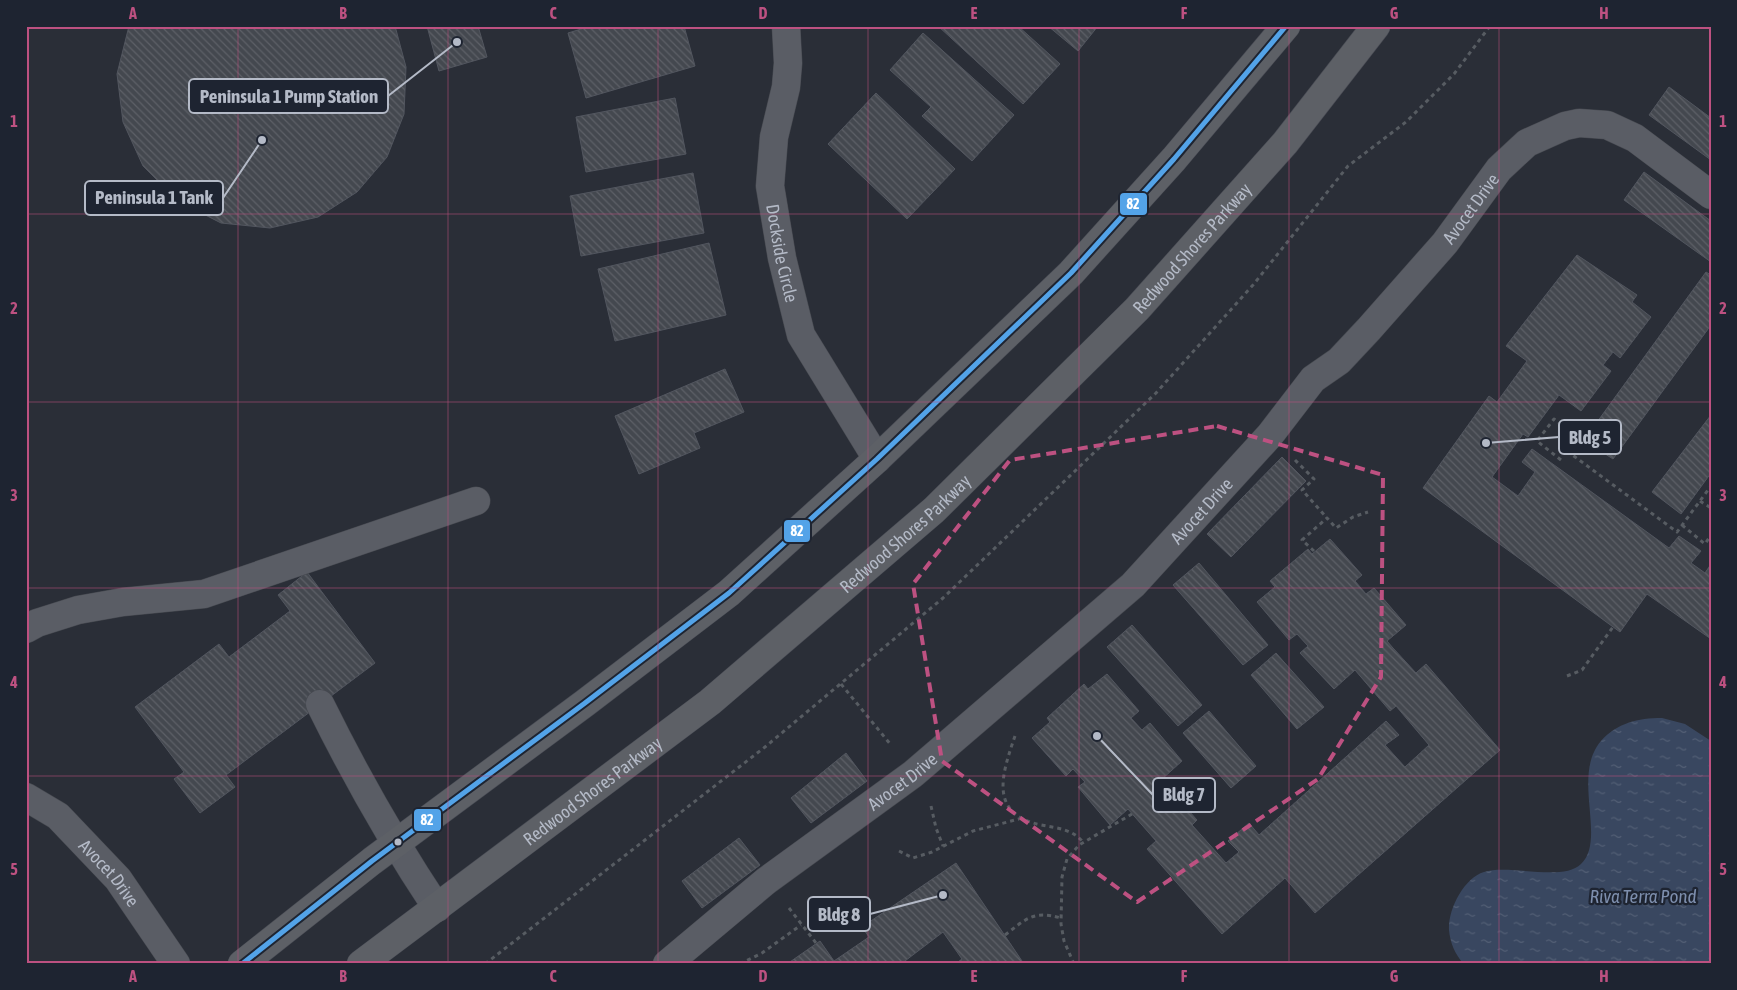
<svg xmlns="http://www.w3.org/2000/svg" width="1737" height="990" viewBox="0 0 1737 990" font-family="'Asap Condensed',sans-serif">
	<defs>
		<pattern id="water-ripples" width="26" height="14" patternUnits="userSpaceOnUse" patternTransform="scale(1.25)"><rect width="26" height="14" fill="#394760"/><path d="M2 4q2-2 4 0t4 0M15 11q2-2 4 0t4 0" fill="none" stroke="#535f75"/></pattern>
		<pattern id="building-back-hatch" width="6" height="6" patternUnits="userSpaceOnUse" patternTransform="scale(1.25)"><rect width="6" height="6" fill="#44484f"/><path d="M-1 5l2 2M0 0l6 6M5-1l2 2" fill="none" stroke="#5d6067"/></pattern>
	</defs>
	<rect width="100%" height="100%" fill="#2a2e37"/>
	<path fill="url(#water-ripples)" d="M1662 718 1685 724 1711 741V964H1464C1455 955 1450 942 1449 930 1448 909 1464 878 1484 872 1510 864 1563 882 1581 864 1607 839 1571 776 1601 741 1617 723 1638 718 1662 718Z"/>
	<path fill="url(#building-back-hatch)" stroke="#52565f" d="M395 26 406 67 404 114 387 157 357 192 318 217 270 228 221 223 178 201 143 166 123 122 117 74 129 26Z
		M427 26H478L487 57 439 71Z
		M591 26H684L695 66 586 98 568 33Z
		M938 26H1018L1060 64 1023 104Z
		M1048 26H1098L1078 51Z
		M923 33 1014 115 972 161 922 116 931 107 890 70Z
		M1669 87 1711 118V160L1649 115Z
		M876 93 955 169 907 219 828 144Z
		M675 98 686 154 586 172 576 117Z
		M1644 172 1711 221V262L1624 200Z
		M693 173 704 233 581 256 570 196Z
		M709 243 726 315 615 341 598 269Z
		M1577 255 1637 295 1632 302 1651 317 1620 358 1613 352 1603 365 1611 371 1581 411 1559 395 1528 437 1523 434 1492 477 1518 496 1535 472 1522 462 1532 449 1669 548 1679 536 1701 551 1691 563 1705 573 1711 564V639L1647 594 1620 632 1423 488 1489 396 1497 402 1527 361 1506 346Z
		M1706 272 1711 275V325L1613 459 1584 440Z
		M725 369 744 412 694 433 700 448 639 474 615 416Z
		M1711 415V473L1681 514 1652 492Z
		M1282 457 1306 481 1231 557 1207 534Z
		M1330 539 1362 575 1355 581 1366 594 1374 588 1406 625 1387 641 1393 648 1416 673 1426 664 1500 750 1315 913 1285 878 1222 934 1147 849 1156 841 1128 809 1110 825 1078 787 1085 782 1073 769 1066 776 1032 738 1050 722 1047 718 1084 684 1088 689 1107 674 1139 711 1131 718 1142 730 1150 723 1182 761 1161 780 1197 820 1192 825 1226 863 1239 852 1228 841 1249 823 1259 835 1386 721 1399 735 1385 745 1405 767 1429 745 1396 706 1390 711 1355 670 1334 689 1300 653 1308 646 1297 634 1289 640 1257 602 1275 587 1270 581 1308 549 1312 554Z
		M1199 563 1268 645 1243 665 1173 585Z
		M307 572 375 663 226 775 235 787 200 813 174 779 184 772 135 707 219 644 229 657 290 611 278 595Z
		M1132 625 1202 705 1178 726 1107 647Z
		M1276 653 1324 707 1297 729 1251 675Z
		M1209 711 1256 766 1231 788 1183 733Z
		M846 753 867 781 811 823 791 798Z
		M739 838 760 865 702 908 682 881Z
		M956 863 1024 964H955L962 959 943 932 901 964H787L820 941 834 961 869 937 862 927Z"/>
	<g fill="none" stroke-linecap="round" stroke-linejoin="round">
		<g stroke="#464950" stroke-width="29">
			<g id="minor">
				<path id="s1" d="M786 26 788 63 786 87 774 137 770 186 782 258 801 335 877 459"/>
				<path d="M26 629 37 623 78 610 123 602 204 594 476 501"/>
				<path d="M320 704C355 775 393 842 437 908"/>
				<path id="s2" d="M26 797 58 816 118 879 176 964"/>
				<path id="s3" d="M667 964 766 881 913 774 1133 585 1270 435 1313 379 1339 361 1369 329 1445 243 1499 169 1527 143 1565 126 1579 123 1607 125 1635 138 1711 195"/>
			</g>
		</g>
		<g stroke="#484b54" stroke-width="29">
			<g id="major">
				<path d="M242 964 372 861 585 703 729 593 877 459 1071 273 1174 159 1286 26"/>
				<path id="s4" d="M361 964 710 702 934 510 1137 309 1285 143 1376 26"/>
			</g>
		</g>
		<path stroke="#575c62" stroke-width="3" stroke-dasharray="4 4" stroke-linecap="butt" d="M1567 451 1677 532 1711 486
			M1295 460 1314 479 1302 490 1327 518
			M1561 460 1537 441 1554 419 1578 437
			M1700 501 1711 508
			M1682 525 1705 544 1711 535
			M1314 551 1302 540 1327 518 1336 528 1353 517 1368 512
			M1567 676 1582 670 1613 627
			M841 684 891 745
			M1015 736C1002 774 988 814 1041 825 1057 828 1072 829 1083 842
			M931 806 936 828 943 846
			M899 851 913 858 932 852 973 831 1019 819
			M789 908 816 943
			M1005 935C1026 919 1033 910 1061 918
			M485 964 765 747 943 598 1156 393 1253 285 1348 166 1406 122 1454 74 1490 26
			M740 964 762 953 801 925
			M1074 964 1064 941 1061 924 1062 877 1067 859 1079 845 1132 814"/>
		<use href="#minor" stroke="#5a5d65" stroke-width="28"/>
		<use href="#major" stroke="#5d6066" stroke-width="28"/>
		<g stroke="#1e2431" stroke-width="9">
			<path id="bus-1" d="M242 964 372 861 585 703 729 593 877 459 1071 273 1174 159 1286 26"/>
		</g>
		<use href="#bus-1" stroke="#53a3e8" stroke-width="5"/>
	</g>
	<path fill="none" stroke="#bd5181" stroke-width="4" stroke-dasharray="10 6" stroke-linejoin="round" d="M1217 426 1383 475 1381 677 1318 779 1137 902 942 761 913 584 1010 460Z"/>
	<path fill="none" stroke="#bd5181" stroke-width="1" stroke-opacity="0.55" d="M238 26V964M448 26V964M658 26V964M868 26V964M1079 26V964M1289 26V964M1499 26V964M26 214H1711M26 402H1711M26 588H1711M26 776H1711"/>
	<circle fill="#b4bac7" stroke="#1e2431" stroke-width="2" cx="398" cy="842" r="4.5"/>
	<g text-anchor="middle" dominant-baseline="central" stroke-width="4.5" stroke-linejoin="round" paint-order="stroke">
		<g font-size="18" fill="#b4bac7" stroke="#1e2431">
			<text stroke="none"><textPath href="#s3" startOffset="1108">Avocet Drive</textPath></text>
			<text stroke="none"><textPath href="#s4" startOffset="1099">Redwood Shores Parkway</textPath></text>
			<text stroke="none"><textPath href="#s1" startOffset="230">Dockside Circle</textPath></text>
			<text stroke="none"><textPath href="#s3" startOffset="702">Avocet Drive</textPath></text>
			<text stroke="none"><textPath href="#s4" startOffset="694">Redwood Shores Parkway</textPath></text>
			<text stroke="none"><textPath href="#s3" startOffset="298">Avocet Drive</textPath></text>
			<text stroke="none"><textPath href="#s4" startOffset="289">Redwood Shores Parkway</textPath></text>
			<text stroke="none"><textPath href="#s2" startOffset="114">Avocet Drive</textPath></text>
		</g>
		<g font-size="19" font-style="italic" fill="#7d8ead" stroke="#1e2431">
			<text x="1643" y="896">Riva Terra Pond</text>
		</g>
	</g>
	<path fill="none" stroke="#b4bac7" stroke-width="2" d="M457 42L388 96M262 140L223 198M1486 443L1559 437M1097 736L1153 795M943 895L870 914"/>
	<g fill="#b4bac7" stroke="#1e2431" stroke-width="2">
		<circle cx="457" cy="42" r="5"/>
		<circle cx="262" cy="140" r="5"/>
		<circle cx="1486" cy="443" r="5"/>
		<circle cx="1097" cy="736" r="5"/>
		<circle cx="943" cy="895" r="5"/>
	</g>
	<g fill="#1e2431" stroke="#b4bac7" stroke-width="2">
		<rect x="189" y="79" width="199" height="34" rx="5"/>
		<rect x="85" y="181" width="138" height="34" rx="5"/>
		<rect x="1559" y="420" width="62" height="34" rx="5"/>
		<rect x="1153" y="778" width="62" height="34" rx="5"/>
		<rect x="808" y="897" width="62" height="34" rx="5"/>
	</g>
	<g font-size="19" text-anchor="middle" font-weight="bold" fill="#b4bac7">
		<text x="289" y="103">Peninsula 1 Pump Station</text>
		<text x="154" y="204">Peninsula 1 Tank</text>
		<text x="1590" y="444">Bldg 5</text>
		<text x="1184" y="801">Bldg 7</text>
		<text x="839" y="921">Bldg 8</text>
	</g>
	<g stroke="#1e2431" stroke-width="2">
		<rect x="1119" y="192" width="29" height="24" rx="5" fill="#53a3e8"/>
		<rect x="783" y="519" width="28" height="24" rx="5" fill="#53a3e8"/>
		<rect x="413" y="808" width="29" height="24" rx="5" fill="#53a3e8"/>
	</g>
	<g font-size="14" text-anchor="middle" font-weight="bold" fill="#fff">
		<text x="1133" y="209">82</text>
		<text x="797" y="536">82</text>
		<text x="427" y="825">82</text>
	</g>
	<rect width="1737" height="990" fill="none" stroke="#1e2431" stroke-width="55"/>
	<rect x="28" y="28" width="1682" height="934" fill="none" stroke="#bd5181" stroke-width="2"/>
	<g font-size="16" text-anchor="middle" font-weight="bold" fill="#bd5181">
		<text x="133" y="19">A</text>
		<text x="343" y="19">B</text>
		<text x="553" y="19">C</text>
		<text x="763" y="19">D</text>
		<text x="974" y="19">E</text>
		<text x="1184" y="19">F</text>
		<text x="1394" y="19">G</text>
		<text x="1604" y="19">H</text>
		<text x="14" y="127">1</text>
		<text x="1723" y="127">1</text>
		<text x="14" y="314">2</text>
		<text x="1723" y="314">2</text>
		<text x="14" y="501">3</text>
		<text x="1723" y="501">3</text>
		<text x="14" y="688">4</text>
		<text x="1723" y="688">4</text>
		<text x="14" y="875">5</text>
		<text x="1723" y="875">5</text>
		<text x="133" y="982">A</text>
		<text x="343" y="982">B</text>
		<text x="553" y="982">C</text>
		<text x="763" y="982">D</text>
		<text x="974" y="982">E</text>
		<text x="1184" y="982">F</text>
		<text x="1394" y="982">G</text>
		<text x="1604" y="982">H</text>
	</g>
</svg>
